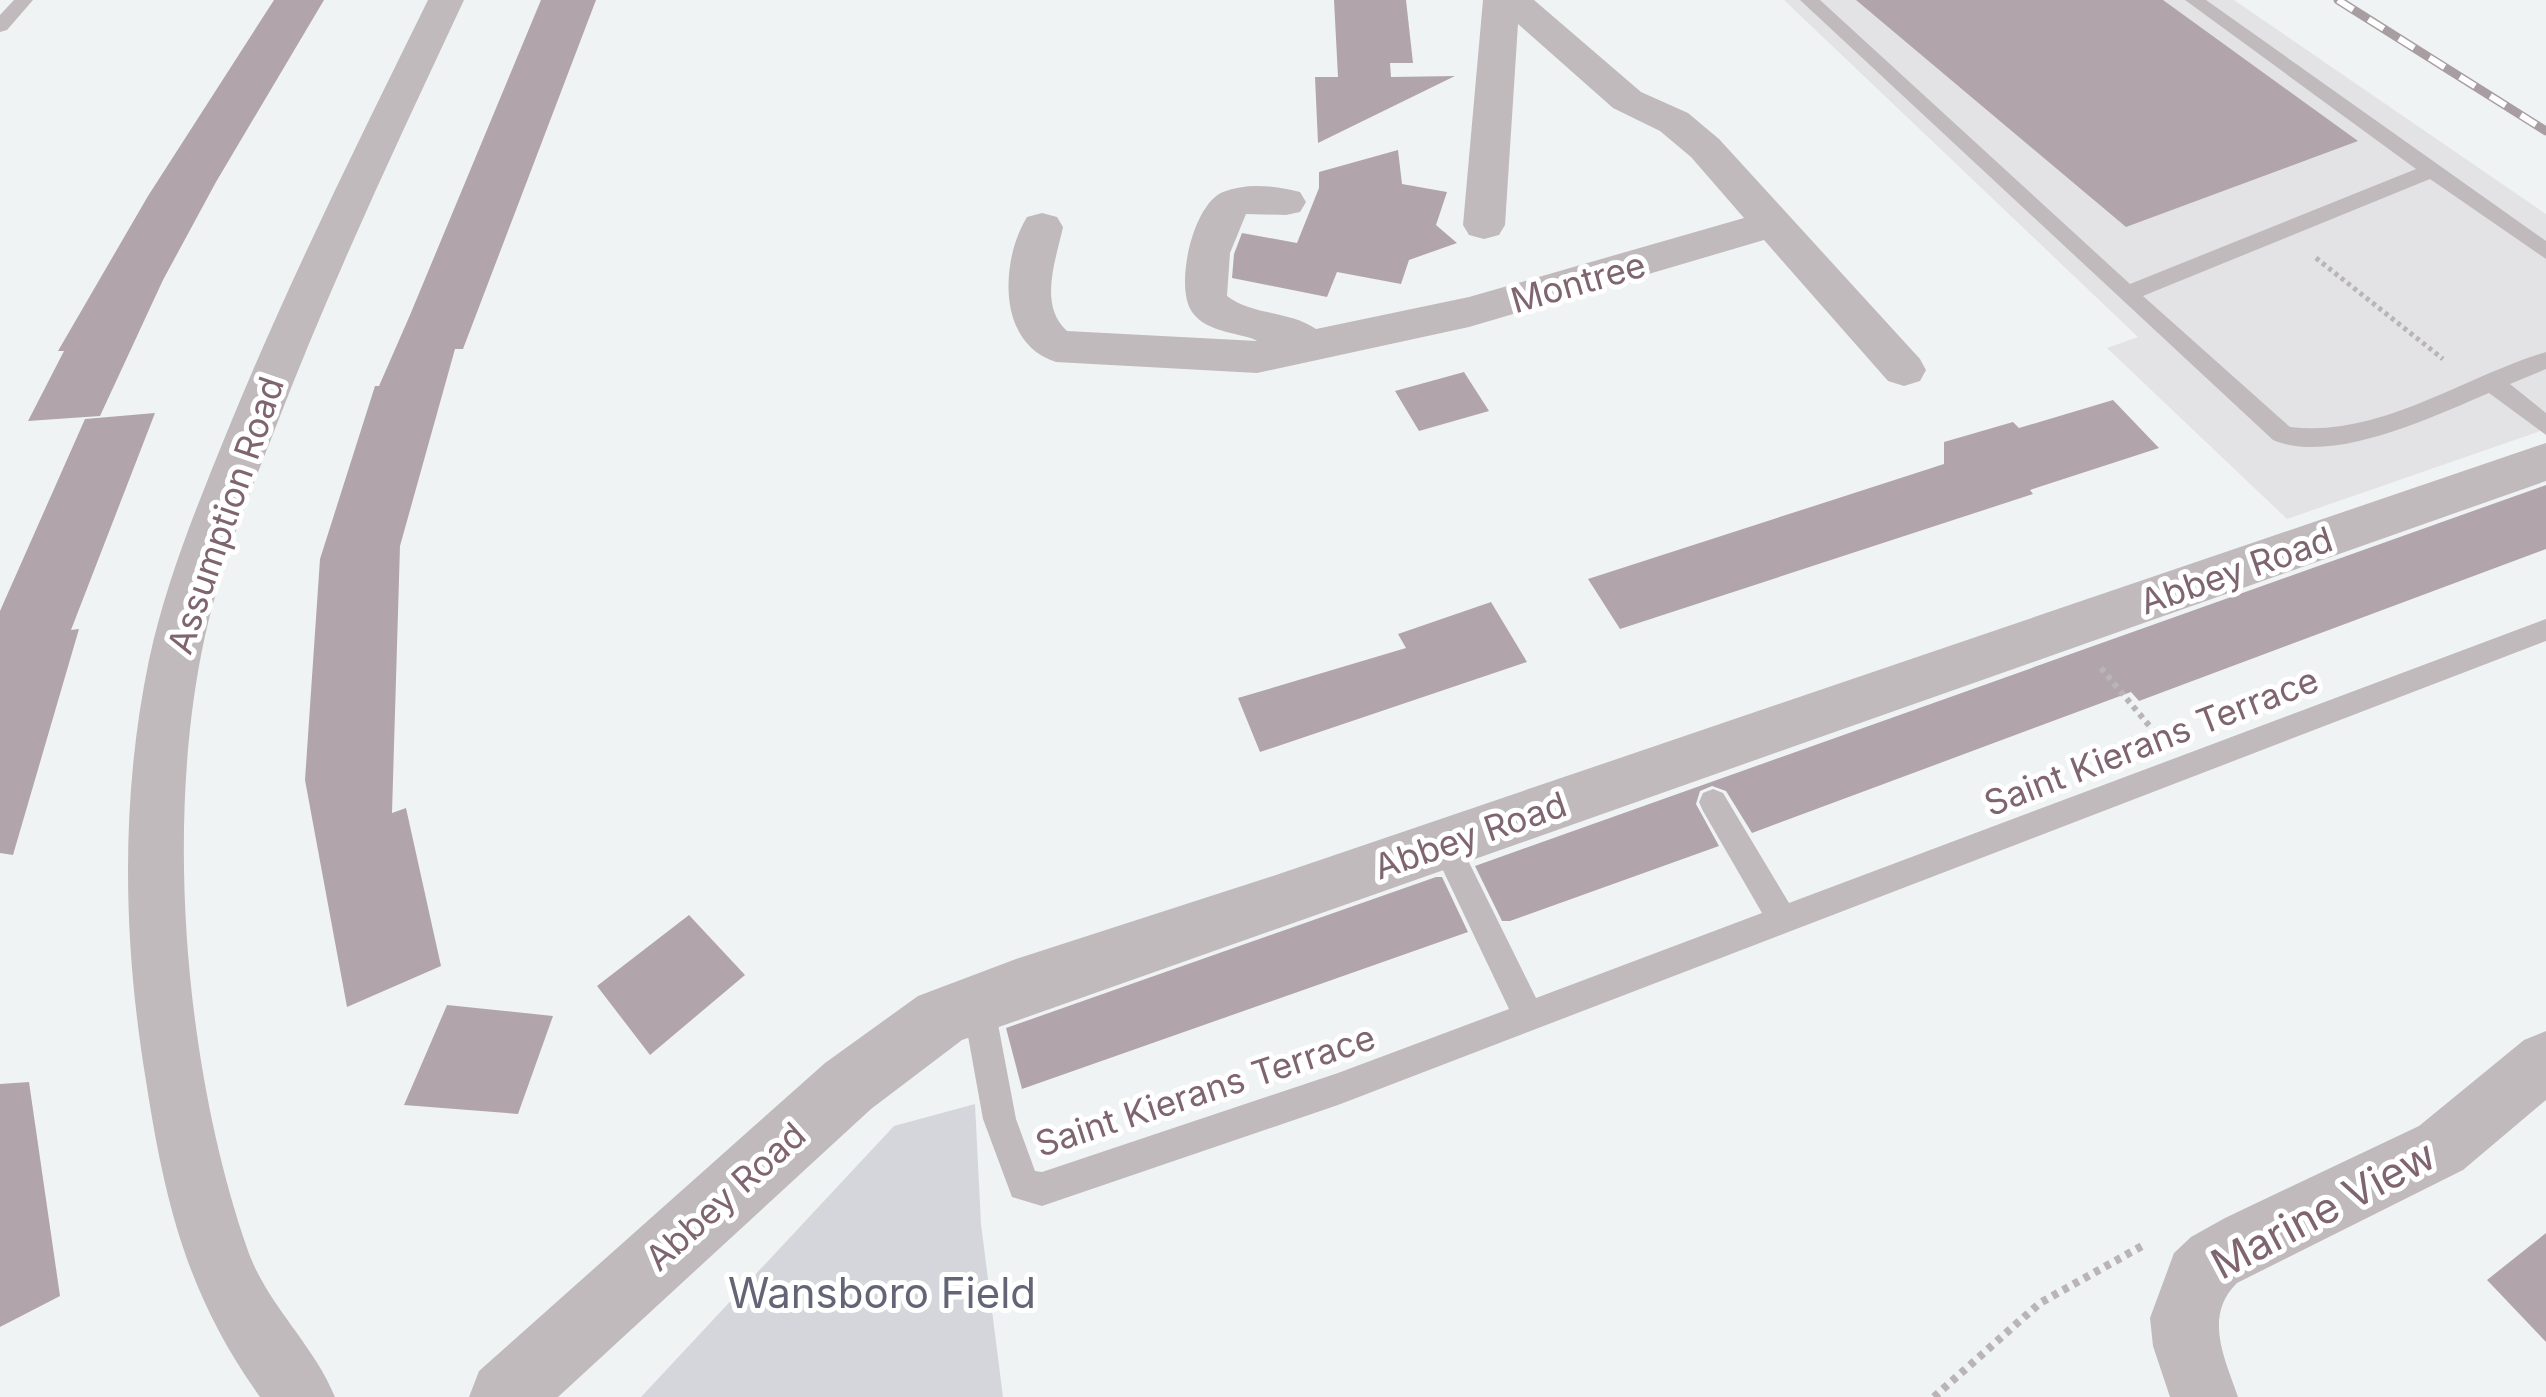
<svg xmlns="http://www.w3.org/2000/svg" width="2546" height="1397" viewBox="0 0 2546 1397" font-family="Inter,sans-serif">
	<rect width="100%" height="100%" fill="#f0f3f3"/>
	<path fill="#e3e3e5" d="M1784 0H2234L2546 214V429L2287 519 2107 348 2138 337Z"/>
	<path fill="#d4d6dc" d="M975 1104 981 1224 1003 1397H641L894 1126Z"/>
	<path fill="#b1a5ab" d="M274 0H324L216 182 163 280 100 416 28 421 64 351H58L148 196Z
		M541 0H596L463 349H455L400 546 392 813 406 808 441 966 347 1007 305 780 320 559 375 386H379L410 315Z
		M1334 0H1406L1413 63H1390L1391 77 1455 76 1318 143 1315 77H1338Z
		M1856 0H2163L2358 141 2126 227Z
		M1398 150 1402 184 1447 192 1436 225 1457 243 1409 260 1401 284 1337 272 1327 297 1232 278 1234 254 1242 233 1297 243 1319 188V172Z
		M1464 372 1489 411 1419 431 1395 391Z
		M2113 400 2159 448 2030 490 2033 494 1620 629 1588 579 1944 464V442L2013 422 2019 428Z
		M155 413 71 630 79 629 13 855 0 853V611L85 419Z
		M2546 485V549L2139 701 2131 692 1752 833 1726 791 1712 786 1700 791 1696 804 1719 846 1510 921H1502L1475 866Z
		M1491 602 1527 662 1260 752 1238 698 1406 648 1398 634Z
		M1436 877H1442L1468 932 1022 1089 1006 1028Z
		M689 915 745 975 650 1055 597 986Z
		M447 1005 553 1016 518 1114 404 1105Z
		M29 1082 60 1296 0 1327V1084Z
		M2546 1233V1342L2487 1280Z"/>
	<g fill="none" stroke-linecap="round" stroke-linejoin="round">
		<path stroke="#b9b4b6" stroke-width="5" stroke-dasharray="4 4" stroke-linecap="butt" d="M2316 258 2443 359"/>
		<path stroke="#b9b4b6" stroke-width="6" stroke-dasharray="5 5" stroke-linecap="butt" d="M2101 668 2157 735"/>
		<path stroke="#b9b4b6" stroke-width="8" stroke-dasharray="6 6" stroke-linecap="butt" d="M1934 1397 2040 1303 2142 1246"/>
		<path fill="#c1babd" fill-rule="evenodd" d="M14 0H33L7 30 0 32V15Z
			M1800 0H1820L2130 284 2416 169 2185 0H2206L2546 241V259L2430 179 2143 296 2290 427C2380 438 2464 376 2546 352V369L2510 384 2546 413V435L2489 393C2432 417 2333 465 2273 440Z
			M2546 619V641L1338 1105 1042 1206 1012 1197 983 1119 962 1003 967 992 978 988 989 992 994 1003 1016 1119 1035 1171 1042 1172 1338 1073 1509 1009 1430 843 1435 834 1445 830 1455 834 1536 998 1762 913 1703 811 1699 802 1703 793 1713 789 1723 793 1789 903Z"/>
		<path fill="#c1babd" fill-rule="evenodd" d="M428 0H464C398 141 331 283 275 429 248 497 221 565 205 636 164 822 185 1069 247 1248 266 1304 313 1343 335 1397H260C187 1295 165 1203 146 1081 123 942 120 799 149 660 166 581 197 506 227 432 287 285 358 142 428 0Z
			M1483 0H1534L1641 92 1688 113 1719 139 1920 359 1926 370 1920 381 1904 386 1888 381 1764 240 1469 327 1257 373 1056 362C997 344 1000 261 1027 217L1042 213 1057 217 1063 227C1056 260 1038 305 1067 331L1257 341C1245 333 1207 334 1192 312 1174 286 1193 204 1223 192 1248 182 1275 186 1300 192L1306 202 1300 212 1286 215 1246 214 1230 253 1227 296C1253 316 1289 310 1316 329L1469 297 1744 218 1691 157 1660 131 1613 108 1518 24 1505 225 1499 235 1484 239 1469 235 1463 225Z
			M2546 1031V1100L2463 1170 2237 1283C2203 1316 2225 1359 2238 1397H2170L2153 1346 2150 1318 2174 1253 2191 1237 2225 1218 2419 1126 2524 1040Z"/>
		<path fill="#c1babd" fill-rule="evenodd" d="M2546 443V481L962 1040 871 1109 558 1397H469L479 1371 825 1063 918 996 1016 959 1273 876Z"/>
		<g stroke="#a89ea2" stroke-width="9">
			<path id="rail" d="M2338 0 2546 131"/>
		</g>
		<use href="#rail" stroke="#fff" stroke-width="6" stroke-dasharray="18" stroke-linecap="butt"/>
	</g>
	<g text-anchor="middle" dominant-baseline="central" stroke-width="10" stroke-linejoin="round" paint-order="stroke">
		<g font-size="35" fill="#7e6570" stroke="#fff">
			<text transform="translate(1578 282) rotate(-16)">Montree</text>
			<text transform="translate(225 515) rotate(-71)">Assumption Road</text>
			<text transform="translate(2236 570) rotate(-19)">Abbey Road</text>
			<text transform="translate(2151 741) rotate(-21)">Saint Kierans Terrace</text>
			<text transform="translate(1470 835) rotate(-19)">Abbey Road</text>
			<text transform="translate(1205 1090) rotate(-18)">Saint Kierans Terrace</text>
			<text transform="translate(725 1196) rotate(-42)">Abbey Road</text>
		</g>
		<g font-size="42" fill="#7e6570" stroke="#fff">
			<text transform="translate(2323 1209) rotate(-28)">Marine View</text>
		</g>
		<g font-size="42" fill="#636576" stroke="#fff">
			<text x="882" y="1292">Wansboro Field</text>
		</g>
	</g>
</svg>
